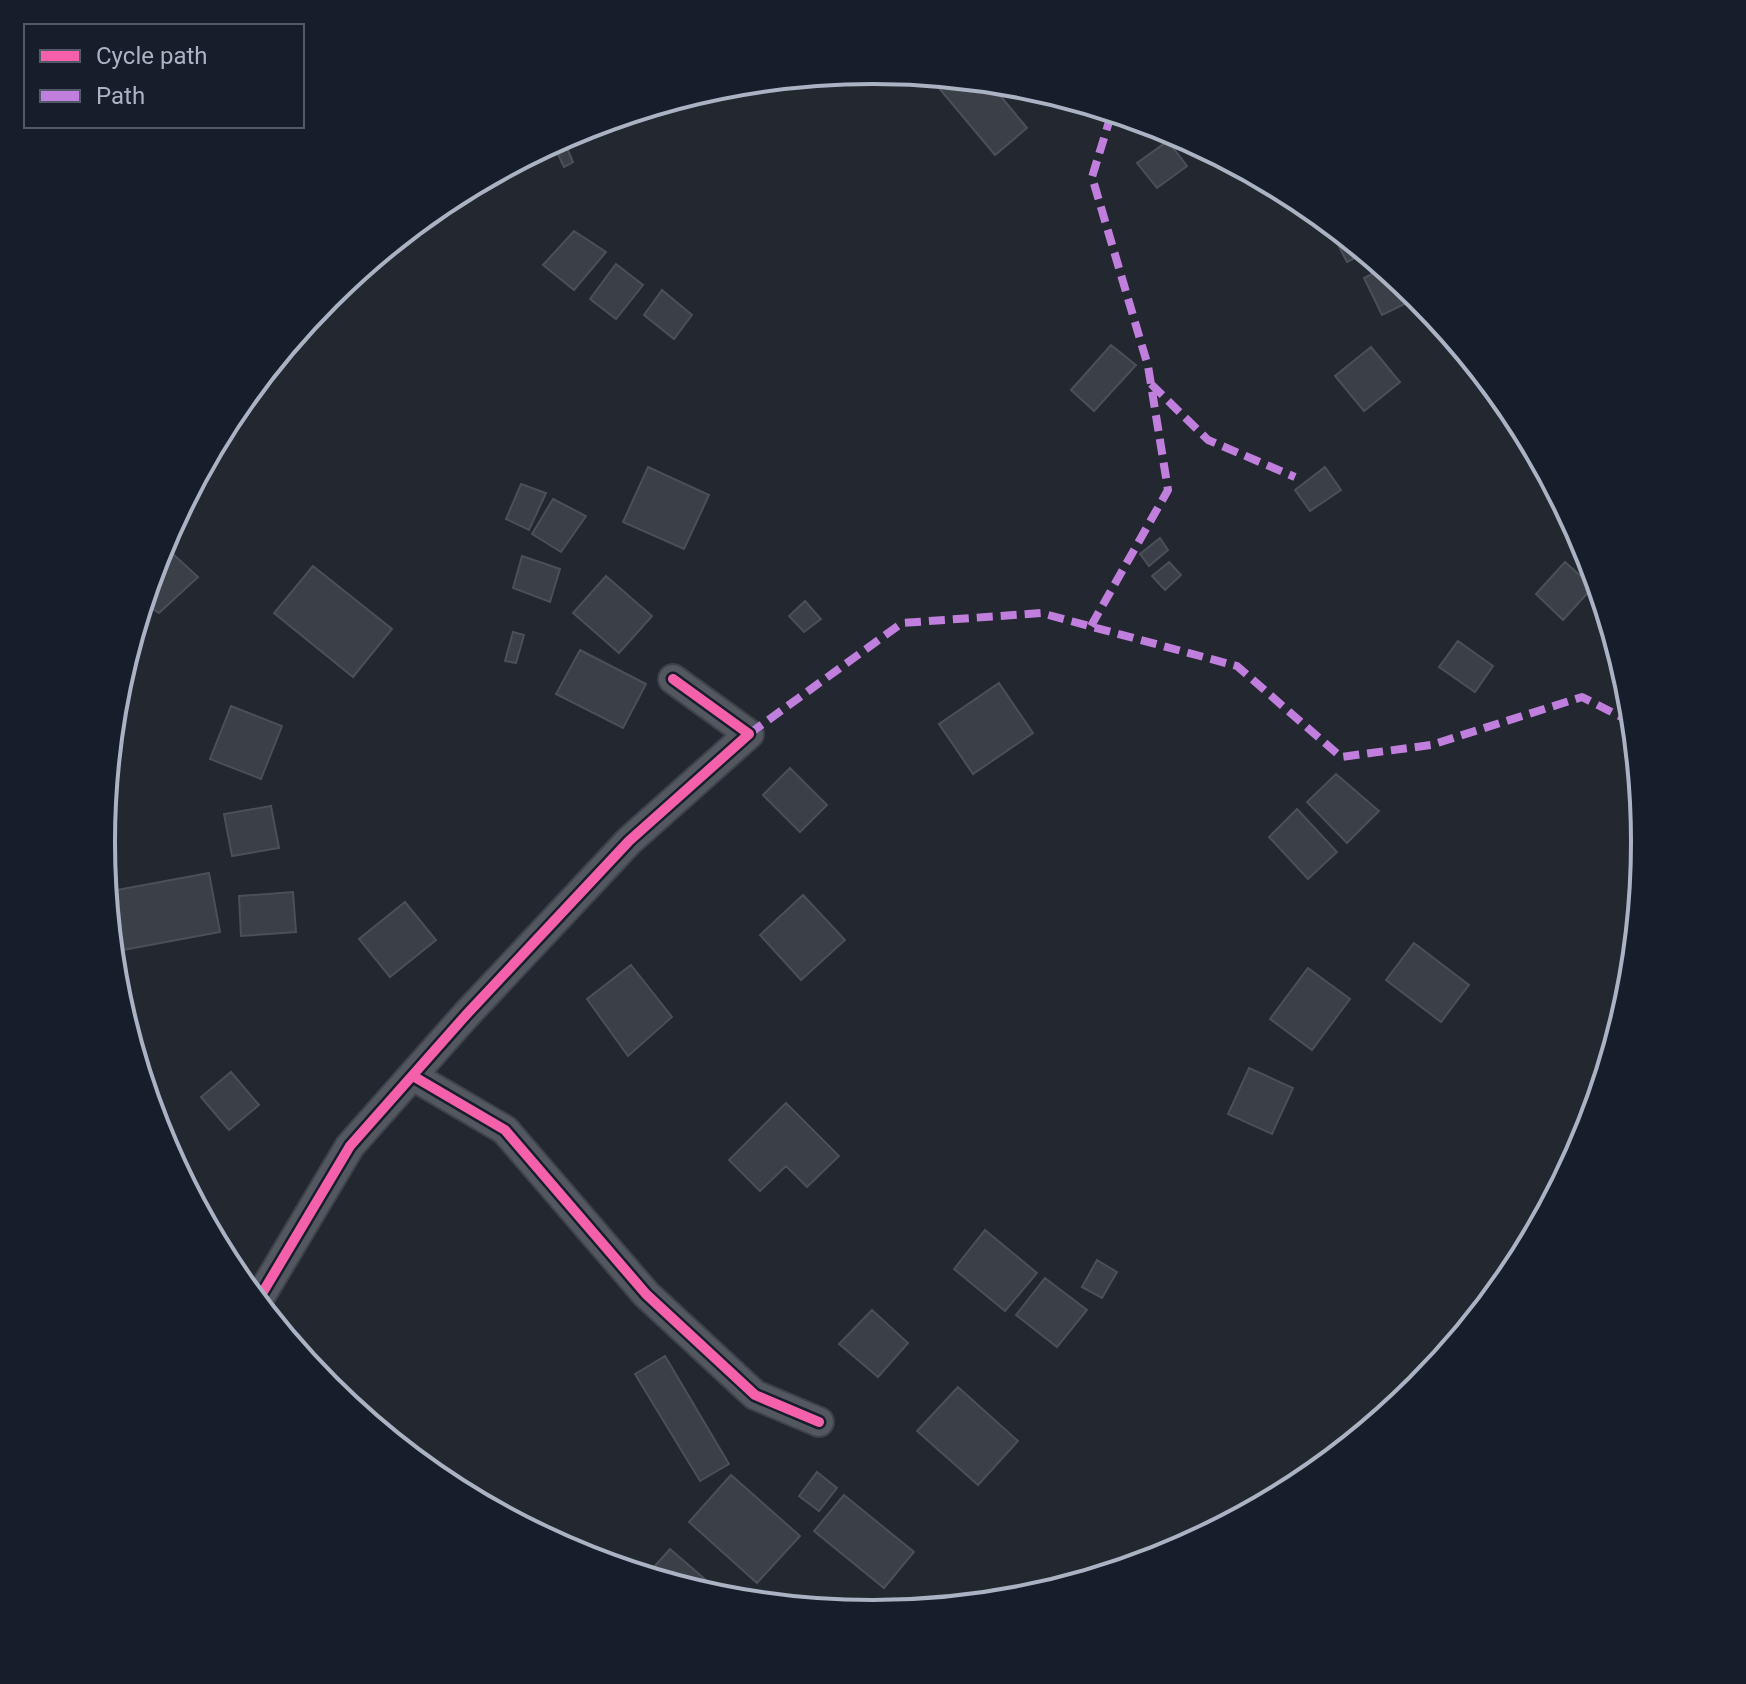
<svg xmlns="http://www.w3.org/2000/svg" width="1746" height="1684" viewBox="0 0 1746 1684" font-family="Roboto,sans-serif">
	<rect width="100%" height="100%" fill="#232730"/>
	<path fill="#3b3f47" stroke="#4a4f59" stroke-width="2" d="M928 75 988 81 1027 128 995 155Z
		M1168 141 1187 166 1157 188 1137 163Z
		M565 143 573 162 564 167 555 148Z
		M1331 224 1366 253 1347 262 1328 225Z
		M574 231 606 252 574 290 543 265Z
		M616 264 643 285 616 319 590 299Z
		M1384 268 1419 297 1382 315 1364 278Z
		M662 290 692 315 674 339 644 315Z
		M1111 345 1136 365 1094 411 1071 390Z
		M1371 347 1400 382 1364 411 1335 376Z
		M648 467 709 495 684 549 623 522Z
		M1325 467 1341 490 1310 511 1295 490Z
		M521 484 546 493 529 530 506 519Z
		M553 499 586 516 561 552 532 534Z
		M1160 538 1168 550 1149 566 1140 554Z
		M161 543 198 577 159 613 143 602Z
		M522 556 560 569 550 602 513 588Z
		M1169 562 1181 575 1165 590 1152 576Z
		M1565 562 1593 587 1563 620 1536 594Z
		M313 566 392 629 353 677 274 613Z
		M606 576 652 616 619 653 573 613Z
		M805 601 821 619 804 632 789 616Z
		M513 632 524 635 516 663 505 661Z
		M1458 641 1493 666 1475 692 1439 667Z
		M580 650 646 684 623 728 556 694Z
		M999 683 1033 733 973 774 939 724Z
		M231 706 282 726 261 779 210 759Z
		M790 768 827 805 800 832 763 795Z
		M1336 774 1379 811 1347 843 1307 802Z
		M271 806 279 848 232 856 224 814Z
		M1297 809 1337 852 1308 879 1269 837Z
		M209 873 220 932 112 952 106 892Z
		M293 892 296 932 241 936 239 896Z
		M803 895 845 940 801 980 760 935Z
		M405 902 436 940 390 977 359 939Z
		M1414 943 1469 985 1441 1022 1386 980Z
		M631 965 672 1017 628 1056 587 999Z
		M1308 968 1350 999 1312 1050 1270 1019Z
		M1249 1068 1293 1088 1272 1134 1228 1114Z
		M231 1072 259 1105 229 1130 201 1097Z
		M786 1103 839 1156 807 1187 786 1166 760 1191 729 1160Z
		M985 1230 1037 1273 1005 1311 954 1269Z
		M1097 1260 1117 1272 1102 1298 1082 1287Z
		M1045 1278 1087 1310 1057 1347 1016 1315Z
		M872 1310 908 1343 878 1377 839 1344Z
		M665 1356 729 1464 700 1481 635 1374Z
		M958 1387 1018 1441 978 1485 917 1431Z
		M817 1472 837 1488 819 1511 799 1496Z
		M731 1475 800 1536 757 1583 689 1522Z
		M844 1495 914 1552 884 1588 814 1531Z
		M670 1549 729 1600 646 1576Z"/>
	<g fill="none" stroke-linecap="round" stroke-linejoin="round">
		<g stroke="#3f424a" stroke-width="32">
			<path id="street" d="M413 1076 505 1130 646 1294 755 1395 819 1422
				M257 1302 350 1146 466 1015 629 841 749 734 673 679"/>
		</g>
		<use href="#street" stroke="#525760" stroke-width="28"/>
		<path stroke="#c07fdc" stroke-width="8" stroke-dasharray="16 8" stroke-linecap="butt" d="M1151 384 1208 440 1295 477
			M1091 626 1168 490 1148 366 1092 177 1112 112
			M749 734 902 623 1041 613 1237 666 1341 757 1431 745 1582 697 1633 723"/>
		<g stroke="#171e2b" stroke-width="15">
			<path id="cycleway" d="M413 1076 505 1130 646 1294 755 1395 819 1422
				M257 1302 350 1146 466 1015 629 841 749 734 673 679"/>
		</g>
		<use href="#cycleway" stroke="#f560ab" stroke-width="10"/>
	</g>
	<path d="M0 0H1746V1684H0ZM115 842a758 758 0 1 1 1516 0a758 758 0 1 1-1516 0Z" fill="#171e2b" fill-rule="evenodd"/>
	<path fill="none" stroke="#aab3c4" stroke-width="4" d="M115 842a758 758 0 1 1 1516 0a758 758 0 1 1-1516 0Z"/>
	<rect x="24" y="24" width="280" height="104" fill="#171e2b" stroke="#525a68" stroke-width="2"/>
	<rect x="40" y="50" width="40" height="12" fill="#f560ab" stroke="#525a68" stroke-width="2"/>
	<text x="96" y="64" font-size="24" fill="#aab3c4">Cycle path</text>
	<rect x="40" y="90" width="40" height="12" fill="#c07fdc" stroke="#525a68" stroke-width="2"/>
	<text x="96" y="104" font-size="24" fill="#aab3c4">Path</text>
</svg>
